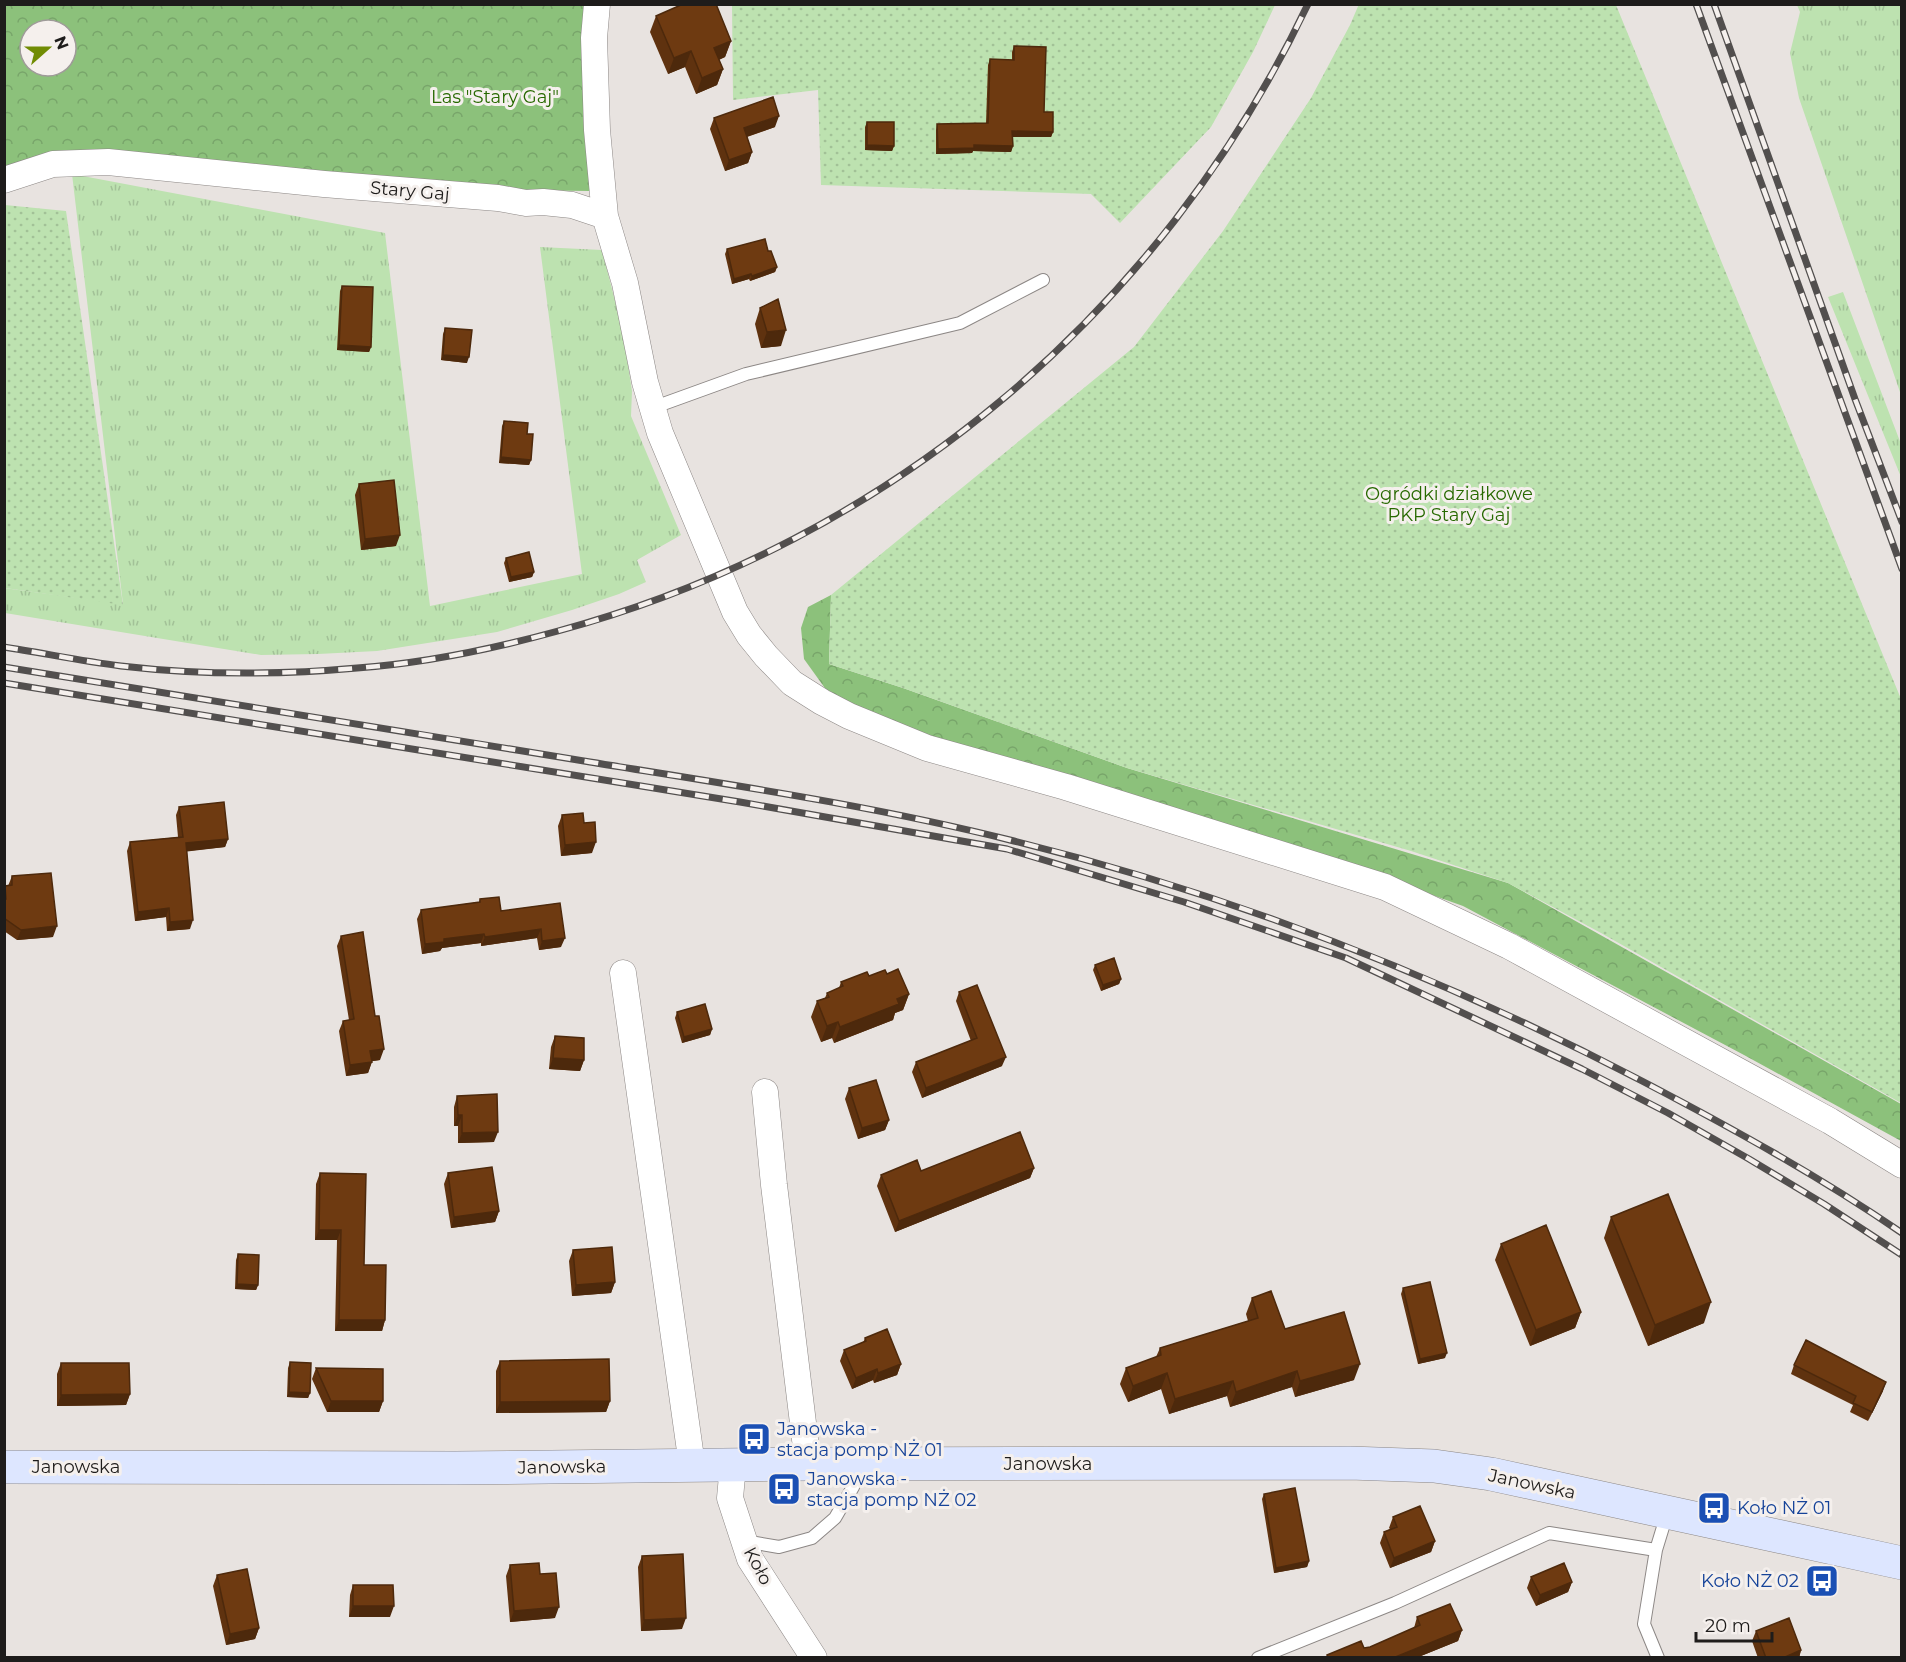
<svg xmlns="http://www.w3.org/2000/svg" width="1906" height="1662" viewBox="0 0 1906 1662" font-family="Montserrat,sans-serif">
	<defs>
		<pattern id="grass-tufts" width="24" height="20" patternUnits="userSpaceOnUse" patternTransform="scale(1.5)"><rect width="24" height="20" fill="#bde2b0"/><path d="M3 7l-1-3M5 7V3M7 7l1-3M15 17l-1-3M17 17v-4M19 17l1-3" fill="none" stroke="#a2c197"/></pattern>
		<pattern id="forest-crowns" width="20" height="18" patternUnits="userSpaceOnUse" patternTransform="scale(1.5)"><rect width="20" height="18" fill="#8cc17b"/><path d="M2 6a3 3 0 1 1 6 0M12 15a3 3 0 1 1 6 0" fill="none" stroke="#78a56a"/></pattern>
		<pattern id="garden-dots" width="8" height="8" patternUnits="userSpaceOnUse" patternTransform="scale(1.5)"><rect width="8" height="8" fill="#bde2b0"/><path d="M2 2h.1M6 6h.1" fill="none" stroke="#a2c197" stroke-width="1.8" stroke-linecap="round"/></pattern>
	</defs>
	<rect width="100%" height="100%" fill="#e8e3e0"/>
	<path fill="url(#grass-tufts)" d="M1797 5H1901V395L1799 98 1790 53 1800 12Z
		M72 174 385 233 430 606 582 574 540 247 602 250 623 332 632 391 631 416 681 535 637 560 646 582 619 594 572 610 497 632 377 651 318 654 261 655 5 613 4 588 123 604Z
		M1843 292 1901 444V477L1828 297Z"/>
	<path fill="url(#forest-crowns)" fill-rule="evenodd" d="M4 5H587L590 191 503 190 5 167ZM30 30H66V66H30Z
		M831 595 829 664 903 688 1127 768 1508 883 1901 1104V1141L1744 1055 1463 906 1393 881 924 736 851 706 827 691 804 659 801 628 808 607Z"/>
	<path fill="url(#garden-dots)" d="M1359 4 1616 5 1901 699V1103L1601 933 1508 883 1411 851 1127 768 903 688 829 664 831 595 1134 347 1223 231 1311 98 1350 25Z
		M732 5H1275L1253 52 1211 127 1120 223 1091 194 821 185 818 90 733 100Z
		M5 205 66 211 123 605 5 588Z"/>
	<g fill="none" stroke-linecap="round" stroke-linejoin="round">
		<g stroke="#8c8785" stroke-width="14">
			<path id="lane" d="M652 408 746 374 960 323 1043 280
				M744 1541 779 1547 812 1538 835 1518 853 1487 861 1467
				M1656 1550 1644 1624 1658 1658
				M1258 1658 1395 1603 1549 1533 1656 1550 1667 1514"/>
		</g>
		<g stroke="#8c8785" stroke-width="27">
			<path id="street" d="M597 4 594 38 597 130 605 216 625 283 645 382 660 433 735 612 749 635 766 656 792 683 822 702 849 716 927 748 1066 787 1385 887 1509 946 1830 1121 1902 1165
				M4 180 53 164 108 162 324 184 498 198 526 203 543 202 572 205 605 216
				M623 973 692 1465
				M765 1092 774 1185 808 1464
				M733 1465 730 1498 750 1559 814 1658"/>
		</g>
		<g stroke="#8c8785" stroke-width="34">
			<path id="secondary" d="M4 1467 455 1468 808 1464 1350 1463 1434 1466 1491 1474 1902 1563"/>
		</g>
		<use href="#lane" stroke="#fff" stroke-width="12"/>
		<use href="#street" stroke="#fff" stroke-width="26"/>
		<use href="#secondary" stroke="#dde6ff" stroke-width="33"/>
		<g stroke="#524f4e" stroke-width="7">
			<path id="rail" d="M1696 4 1902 569
				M1714 4 1855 399 1902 522
				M4 647C43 653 82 661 121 666 199 675 280 675 357 668 425 663 493 649 558 631 888 542 1161 313 1308 4
				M4 667C200 699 395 730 590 762 732 785 875 806 1014 841 1233 895 1442 977 1642 1081 1730 1127 1819 1176 1902 1233
				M4 683 740 802 1007 849 1184 902 1346 958 1582 1069 1668 1113 1749 1159 1824 1204 1902 1255"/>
		</g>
		<use href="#rail" stroke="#f5f0ed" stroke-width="4.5" stroke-dasharray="14" stroke-linecap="butt"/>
	</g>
	<path fill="#5f320f" d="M656 16 731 41 725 57 719 60 723 69 717 85 696 94 685 67 668 74 650 32Z
		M1014 46 1053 132 1051 137H1012L1013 146 1011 152 973 151 972 153 936 154V130L937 124 986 123 988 65 990 59 1012 60V52Z
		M714 118 775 127 747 137 752 152 748 163 725 171 710 129Z
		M867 122 894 146 892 151 865 150V127Z
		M727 249 768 251 777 267 775 272 750 281 749 279 732 284 725 254Z
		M342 286 371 347 369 352 337 350 340 291Z
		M760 308 781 346 761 348 755 324Z
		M445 328 467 363 441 360 443 334Z
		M504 421 527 434 531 460 529 465 499 463 502 426Z
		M359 484 396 546 361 550 355 495Z
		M506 558 534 572 532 577 509 582 504 563Z
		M179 807 228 839 225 847 187 851 190 929 167 931 166 917 135 921 127 851 130 842 178 837 176 815Z
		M562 815 584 823 592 853 561 856 558 826Z
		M12 876 53 937 17 940 4 931V887L8 886Z
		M480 899 501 911 560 903 561 947 539 950 537 938 481 946V943L442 948 440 951 422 954 417 919 421 910 479 902Z
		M341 936 380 1060 372 1061 368 1073 346 1076 339 1031 343 1021 349 1020 337 946Z
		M1095 965 1121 979 1119 984 1101 991 1093 970Z
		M887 974 909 994 903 1010 895 1013 893 1020 834 1043 832 1038 821 1042 811 1017 817 1001 825 998 827 993 839 988 841 982 869 976Z
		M959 992 1002 1066 922 1098 912 1072 916 1062 971 1041 956 1001Z
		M677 1012 712 1029 710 1035 682 1043 675 1018Z
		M555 1036 584 1060 580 1071 549 1069 551 1047Z
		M849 1088 889 1120 885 1130 858 1139 845 1099Z
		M457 1096 494 1142 458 1143V1126H454V1107Z
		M1034 1168 1030 1178 895 1232 877 1186 881 1175 921 1171Z
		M320 1173 364 1265 385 1320 382 1331H335L337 1240H315L316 1184Z
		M448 1173 499 1211 495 1222 451 1228 444 1184Z
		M1611 1217 1704 1323 1648 1346 1604 1238Z
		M1501 1244 1581 1312 1575 1328 1530 1346 1495 1260Z
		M573 1250 615 1282 611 1293 572 1296 569 1261Z
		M238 1254 258 1285 256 1290 235 1289 236 1260Z
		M1403 1288 1445 1358 1418 1364 1401 1294Z
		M1252 1298 1285 1329 1354 1380 1295 1397 1292 1387 1230 1407 1227 1396 1169 1414 1161 1389 1128 1402 1120 1384 1126 1368 1156 1357 1160 1348 1248 1321 1246 1314Z
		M865 1338 901 1364 897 1375 874 1383 873 1380 852 1389 840 1361 844 1350 863 1343Z
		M500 1361 610 1401 606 1412 496 1413V1371Z
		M290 1362 310 1393 308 1398 287 1397 288 1368Z
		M61 1363 130 1394 126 1405 57 1406V1374Z
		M1794 1365 1883 1391 1868 1421 1850 1412 1853 1405 1791 1374Z
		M316 1368 383 1401 379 1412H327L312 1379Z
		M1264 1494 1309 1561 1307 1567 1274 1573 1262 1499Z
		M1393 1517 1435 1541 1431 1552 1390 1568 1380 1543 1384 1532 1390 1529 1389 1528Z
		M642 1556 682 1629 641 1631 638 1567Z
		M510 1565 540 1574 555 1618 510 1622 506 1576Z
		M217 1575 259 1628 255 1639 226 1645 213 1586Z
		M1531 1577 1572 1582 1568 1592 1536 1606 1527 1588Z
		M353 1585 390 1617H349L350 1595Z
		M1417 1617 1462 1630 1458 1641 1416 1658H1326L1327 1655 1370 1647 1414 1628Z
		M1756 1631 1801 1650 1799 1658H1758L1752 1641Z"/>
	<path fill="#4d290c" d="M731 41 725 57 708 64 714 48Z
		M691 51 685 67 668 74 674 58Z
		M723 69 717 85 696 94 702 78Z
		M779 116 775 127 740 139 744 128Z
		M1012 131 1053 132 1051 137H1010Z
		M867 145 894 146 892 151 865 150Z
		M974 145 1013 146 1011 152 973 151 972 153 936 154 938 149Z
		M752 152 748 163 725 171 729 160Z
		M777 267 775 272 750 281 752 276Z
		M751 274 749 279 732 284 734 279Z
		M786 330 781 346 761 348 767 332Z
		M339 345 371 347 369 352 337 350Z
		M443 355 469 357 467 363 441 360Z
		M501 457 531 460 529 465 499 463Z
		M400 535 396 546 361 550 365 539Z
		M534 572 532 577 509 582 511 577Z
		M228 839 225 847 183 852 186 843Z
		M596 842 592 853 561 856 565 845Z
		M169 908 166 917 135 921 138 912Z
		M193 920 190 929 167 931 170 922Z
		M57 926 53 937 17 940 21 930Z
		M541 929 537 938 481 946 485 937Z
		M484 934 481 943 442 948 440 951 422 954 425 944 444 939Z
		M565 938 561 947 539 950 542 941Z
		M1121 979 1119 984 1101 991 1103 985Z
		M909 994 903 1010 895 1013 893 1020 834 1043 840 1027 897 999Z
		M838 1022 832 1038 821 1042 827 1026Z
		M712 1029 710 1035 682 1043 684 1037Z
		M384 1049 380 1060 367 1062 370 1051Z
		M1006 1057 1002 1066 922 1098 926 1088Z
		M553 1058 584 1060 580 1071 549 1069Z
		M372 1062 368 1073 346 1076 350 1065Z
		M458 1115H462L458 1126H454Z
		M889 1120 885 1130 858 1139 862 1128Z
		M498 1132 494 1142 458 1143 462 1133Z
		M1034 1168 1030 1178 895 1232 899 1221Z
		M499 1211 495 1222 451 1228 454 1217Z
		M319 1230H341L337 1240H315Z
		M615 1282 611 1293 572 1296 576 1285Z
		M237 1284 258 1285 256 1290 235 1289Z
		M1711 1302 1704 1323 1648 1346 1655 1325Z
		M1581 1312 1575 1328 1530 1346 1536 1330Z
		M339 1320H385L382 1331H335Z
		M1447 1353 1445 1358 1418 1364 1420 1359Z
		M901 1364 897 1375 874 1383 878 1373Z
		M1360 1364 1354 1380 1295 1397 1300 1381Z
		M877 1369 873 1380 852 1389 856 1378Z
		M1297 1371 1292 1387 1230 1407 1236 1392Z
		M1167 1373 1161 1389 1128 1402 1133 1386Z
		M1233 1381 1227 1396 1169 1414 1175 1399Z
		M1886 1382 1883 1391 1868 1421 1872 1412Z
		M289 1392 310 1393 308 1398 287 1397Z
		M130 1394 126 1405 57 1406 61 1395Z
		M331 1401H383L379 1412H327Z
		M610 1401 606 1412 496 1413 500 1402Z
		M1435 1541 1431 1552 1390 1568 1394 1558Z
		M1309 1561 1307 1567 1274 1573 1276 1568Z
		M1572 1582 1568 1592 1536 1606 1540 1595Z
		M353 1606H394L390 1617H349Z
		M559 1607 555 1618 510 1622 514 1611Z
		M686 1618 682 1629 641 1631 644 1620Z
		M259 1628 255 1639 226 1645 230 1634Z
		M1462 1630 1458 1641 1416 1658H1393Z
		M1801 1650 1799 1658H1783Z"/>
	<path fill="#6e3a11" stroke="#4d290c" stroke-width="1.5" d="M683 4H716L731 41 714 48 723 69 702 78 691 51 674 58 656 16Z
		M1014 46 1046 47 1044 112H1053V132L1012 131 1013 146 974 145V148L938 149 937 124 988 123 990 59 1014 60Z
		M773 97 779 116 744 128 752 152 729 160 714 118Z
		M867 122H894V146L867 145Z
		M765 239 768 251H771L777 267 752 276 751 274 734 279 727 249Z
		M342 286 373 287 371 347 339 345Z
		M778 299 786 330 767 332 760 308Z
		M445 328 472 330 469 357 443 355Z
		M504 421 528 423 527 434H533L531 460 501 457Z
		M394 480 400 535 365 539 359 484Z
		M529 552 534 572 511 577 506 558Z
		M224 802 228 839 186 843 193 920 170 922 169 908 138 912 130 842 183 837 179 807Z
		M583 813 584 823 595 822 596 842 565 845 562 815Z
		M51 873 57 926 21 930 4 918V899H6L5 886 12 885V876Z
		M499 897 501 911 560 903 565 938 542 941 541 929 485 937 484 934 444 939V942L425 944 421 910 480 902V899Z
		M363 932 375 1016H379L384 1049 370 1051 372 1062 350 1065 343 1021 354 1019 341 936Z
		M1114 958 1121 979 1103 985 1095 965Z
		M898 969 909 994 897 999 899 1004 840 1027 838 1022 827 1026 817 1001 829 997 827 993 843 986 841 982 867 972 869 976 885 970 887 974Z
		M977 985 1006 1057 926 1088 916 1062 977 1038 959 992Z
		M705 1004 712 1029 684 1037 677 1012Z
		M555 1036 584 1038V1060L553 1058Z
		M876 1080 889 1120 862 1128 849 1088Z
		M497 1094 498 1132 462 1133V1115H458L457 1096Z
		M1020 1132 1034 1168 899 1221 881 1175 917 1160 921 1171Z
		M492 1167 499 1211 454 1217 448 1173Z
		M320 1173 366 1174 364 1265H386L385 1320H339L341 1230H319Z
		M1668 1194 1711 1302 1655 1325 1611 1217Z
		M1546 1225 1581 1312 1536 1330 1501 1244Z
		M612 1247 615 1282 576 1285 573 1250Z
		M238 1254 259 1255 258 1285 237 1284Z
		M1430 1282 1447 1353 1420 1359 1403 1288Z
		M1271 1291 1285 1329 1344 1312 1360 1364 1300 1381 1297 1371 1236 1392 1233 1381 1175 1399 1167 1373 1133 1386 1126 1368 1161 1355 1160 1348 1258 1318 1252 1298Z
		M887 1329 901 1364 878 1373 877 1369 856 1378 844 1350 866 1341 865 1338Z
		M1806 1340 1886 1382 1872 1412 1853 1403 1856 1396 1794 1365Z
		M609 1359 610 1401 500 1402V1361Z
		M290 1362 311 1363 310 1393 289 1392Z
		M61 1363H129L130 1394 61 1395Z
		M316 1368 383 1369V1401H331Z
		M1295 1488 1309 1561 1276 1568 1264 1494Z
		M1420 1506 1435 1541 1394 1558 1384 1532 1397 1527 1393 1517Z
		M683 1554 686 1618 644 1620 642 1556Z
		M539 1563 540 1574 556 1573 559 1607 514 1611 510 1565Z
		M1564 1563 1572 1582 1540 1595 1531 1577Z
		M247 1569 259 1628 230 1634 217 1575Z
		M353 1585H393L394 1606H353Z
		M1450 1604 1462 1630 1393 1658H1328L1327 1655 1361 1641 1364 1648 1370 1647 1420 1625 1417 1617Z
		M1789 1618 1801 1650 1783 1658H1766L1756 1631Z"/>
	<defs>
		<g id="bus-square" transform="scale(1.725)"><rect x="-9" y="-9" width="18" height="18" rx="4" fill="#1a4fb4" stroke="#f5f0ed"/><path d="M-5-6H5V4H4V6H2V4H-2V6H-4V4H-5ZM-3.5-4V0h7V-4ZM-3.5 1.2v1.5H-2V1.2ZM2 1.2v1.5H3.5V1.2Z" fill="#fff"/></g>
	</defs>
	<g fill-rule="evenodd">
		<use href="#bus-square" x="754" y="1439"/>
		<use href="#bus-square" x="784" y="1489"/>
		<use href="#bus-square" x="1714" y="1508"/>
		<use href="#bus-square" x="1822" y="1581"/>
	</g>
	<g text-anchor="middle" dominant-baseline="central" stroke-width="6" stroke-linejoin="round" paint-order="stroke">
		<g font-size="18" fill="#276900" stroke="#f5f0ed">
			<text x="495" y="97">Las "Stary Gaj"</text>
			<text x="1449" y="494">Ogródki działkowe<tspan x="1449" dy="21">PKP Stary Gaj</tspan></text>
		</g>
		<g font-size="18" fill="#1e1c1b" stroke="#f5f0ed">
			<text transform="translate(410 191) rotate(5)">Stary Gaj</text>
			<text x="1048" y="1464">Janowska</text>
			<text x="76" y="1467">Janowska</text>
			<text transform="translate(562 1467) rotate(-1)">Janowska</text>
			<text transform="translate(1532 1484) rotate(12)">Janowska</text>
			<text transform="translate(758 1566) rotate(62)">Koło</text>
		</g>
		<g font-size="18" fill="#164399" stroke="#f5f0ed" text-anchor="start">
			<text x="777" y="1429">Janowska -<tspan x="777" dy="21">stacja pomp NŻ 01</tspan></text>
			<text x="807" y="1479">Janowska -<tspan x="807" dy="21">stacja pomp NŻ 02</tspan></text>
			<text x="1737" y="1508">Koło NŻ 01</text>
			<text x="1799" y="1581" text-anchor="end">Koło NŻ 02</text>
		</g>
	</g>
	<rect width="1906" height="1662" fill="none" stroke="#1e1c1b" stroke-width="12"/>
	<g transform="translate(48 48) rotate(69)"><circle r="28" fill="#f5f0ed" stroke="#9f9b99" stroke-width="1.5"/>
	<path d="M0-4.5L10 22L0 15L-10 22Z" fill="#718c04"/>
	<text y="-9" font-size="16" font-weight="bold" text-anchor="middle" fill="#1e1c1b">N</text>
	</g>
	<path d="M1696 1632v9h76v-9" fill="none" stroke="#1e1c1b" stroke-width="3"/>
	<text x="1705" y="1632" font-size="18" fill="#1e1c1b" stroke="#f5f0ed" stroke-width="4.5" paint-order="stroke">20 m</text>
</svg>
